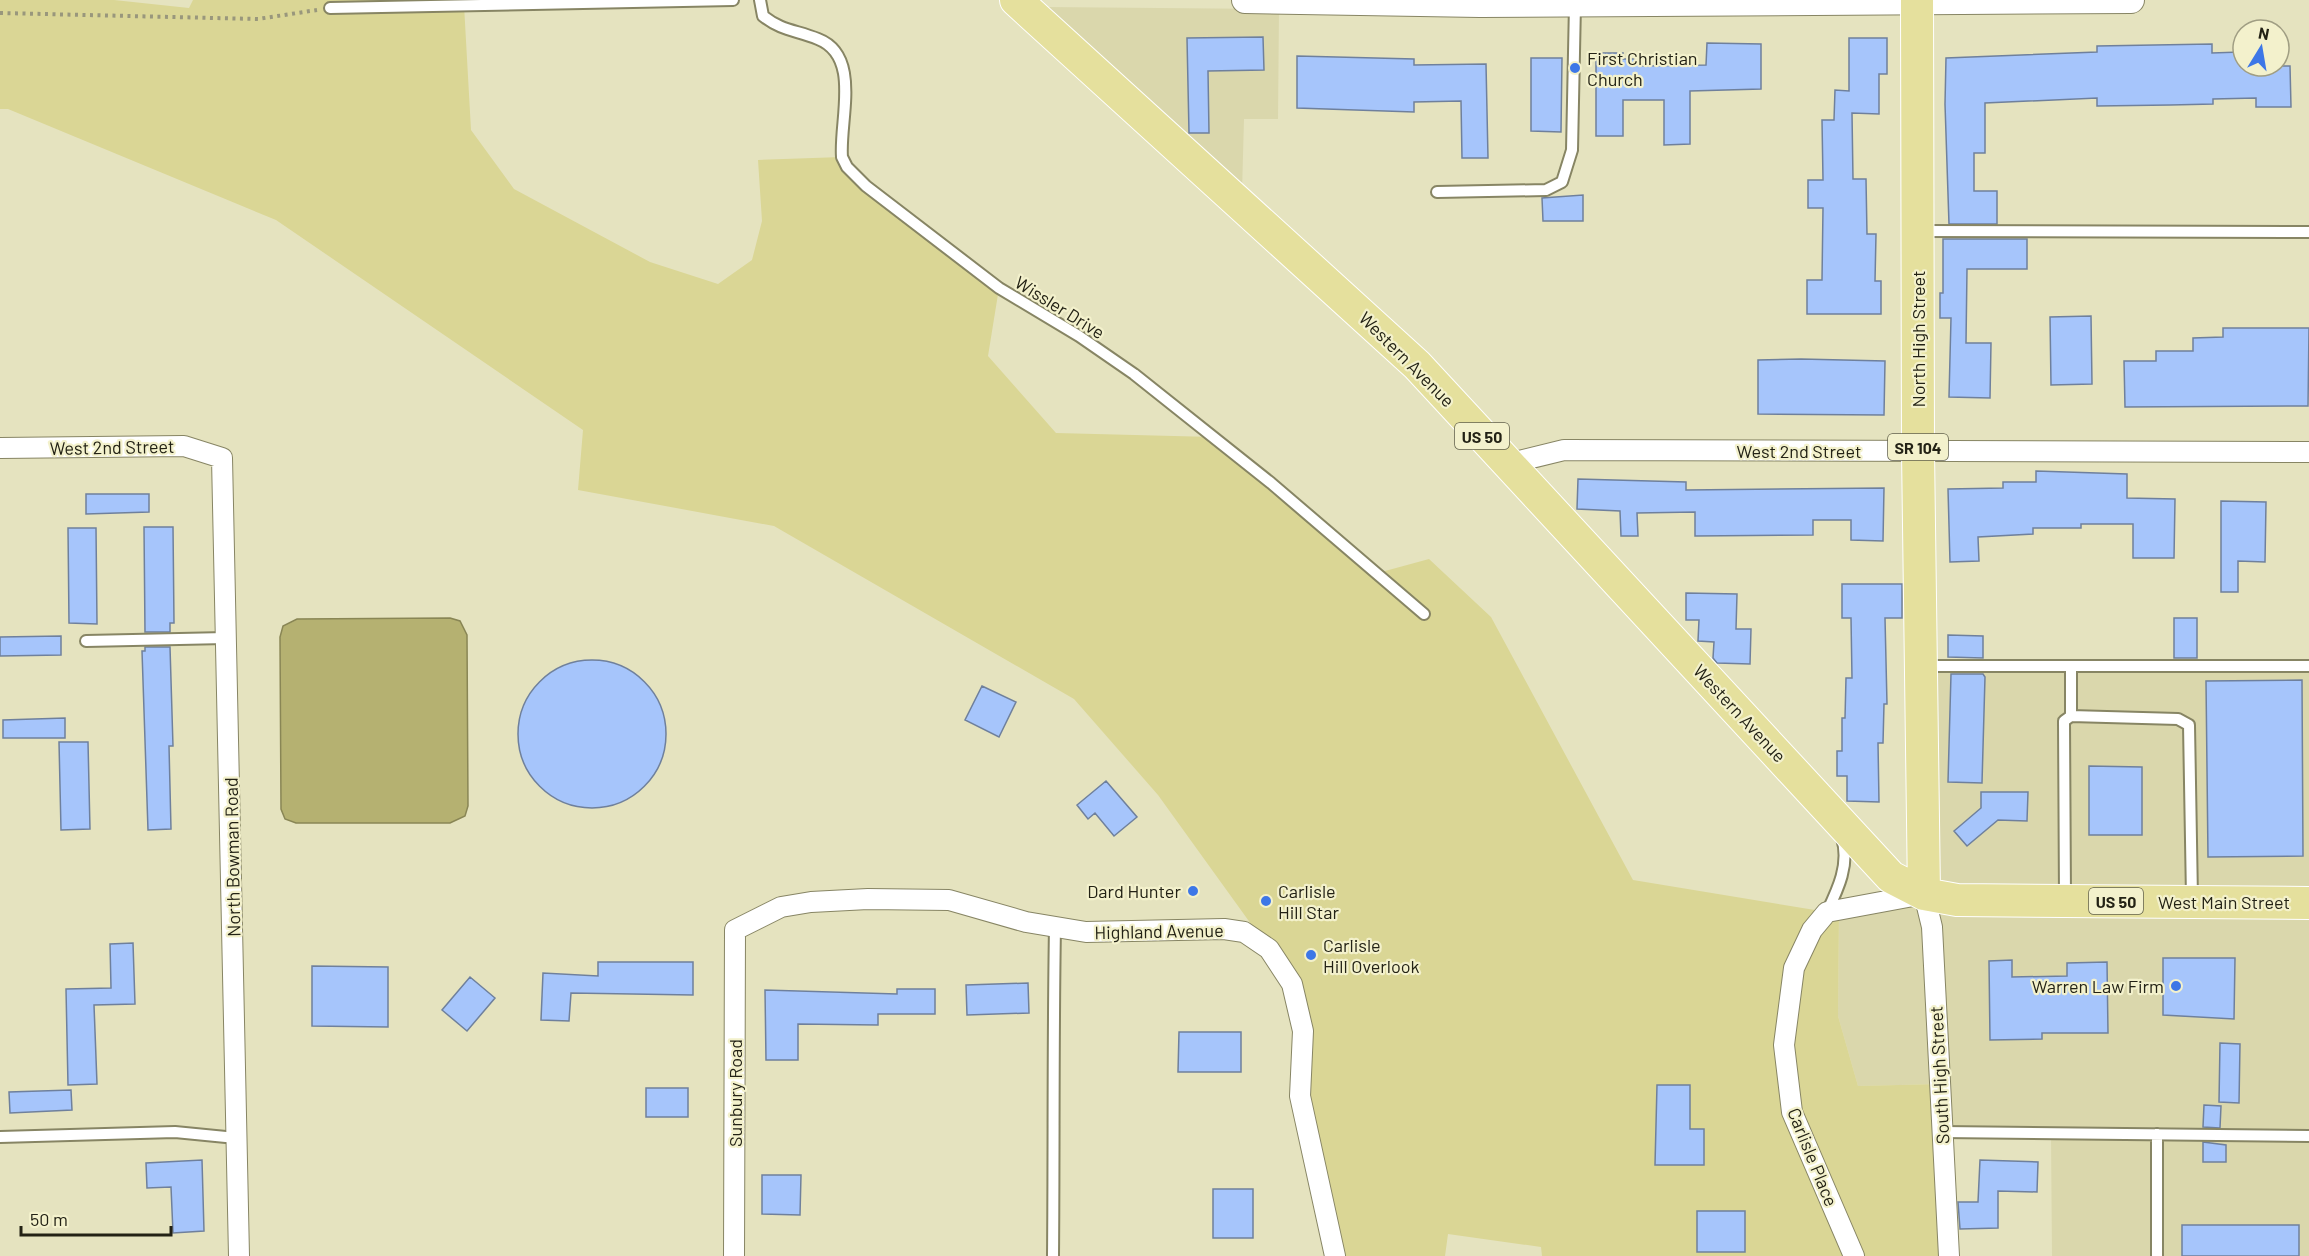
<svg xmlns="http://www.w3.org/2000/svg" width="2309" height="1256" viewBox="0 0 2309 1256" font-family="Barlow,sans-serif">
	<rect width="100%" height="100%" fill="#e5e3bf"/>
	<path fill="#dad7ac" d="M1045 7 1279 9 1278 119H1244L1242 192Z
		M1922 666H2309V1256H2052L2051 1134 1942 1132 1939 1084 1858 1086 1838 1016 1839 911 1924 894Z"/>
	<path fill="#dad695" d="M0 0H114L189 8 193 0H637L464 5 471 130 514 189 650 262 718 284 752 260 762 221 758 160 842 157 847 167 999 288 988 356 1056 433 1213 437 1374 574 1429 559 1491 617 1633 880 1827 912 1839 911 1838 1016 1858 1086 1939 1084 1949 1256H1542L1541 1247 1448 1234 1445 1256H1335L1306 1126 1303 1031 1269 949 1158 795 1074 699 774 526 578 490 583 430 276 220 8 109H0Z"/>
	<path fill="#b5b171" stroke="#898655" stroke-width="1.5" d="M450 618 460 621 467 635 468 806 465 816 450 823H296L285 819 281 809 280 637 283 626 297 619Z"/>
	<path fill="#a6c5fb" stroke="#6f809c" stroke-width="1.5" d="M1263 37 1264 70 1208 71 1209 133H1189L1187 38Z
		M1849 38H1887V74H1879V114L1852 113 1853 179H1866L1867 234H1876L1875 281H1881V314H1807V280H1822L1823 208H1808V180H1823L1822 120H1834L1835 90 1849 91Z
		M1707 43 1761 44V89L1690 91V144L1664 145V100H1623V136H1596V53H1623L1622 59H1642V66L1706 65Z
		M2212 44V53L2240 52V66H2290L2291 107H2256V98L2213 99V104L2170 105 2097 106V98L1985 103V153H1974V191H1997V224H1949L1945 104 1946 58 2097 52V46Z
		M1297 56 1414 59V65L1486 64 1488 158H1462L1461 101 1414 102V112L1297 108Z
		M1531 58H1562L1561 132 1531 131Z
		M1583 195V221H1543L1542 198Z
		M1943 239H2027V269H1967L1966 343H1991L1990 398 1949 397 1951 318H1940V293H1943Z
		M2091 316 2092 384 2051 385 2050 317Z
		M2223 328H2309L2308 406 2125 407 2124 361H2156V351H2193V338L2223 337Z
		M1801 359 1885 361 1884 415 1758 414V360Z
		M2036 471 2127 474V498L2175 499 2174 558H2133V524H2081V528H2033V534L1978 537 1979 561 1950 562 1948 489 2003 488V482H2036Z
		M1578 479 1686 482V490L1884 488 1883 541 1851 540V520H1813V535L1695 536V512L1637 513 1638 536H1621L1620 511 1577 509Z
		M86 494H149V512L86 514Z
		M2221 501 2266 502 2265 562 2238 561V592H2221Z
		M144 527H173L174 623H170V632H145Z
		M68 528H96L97 624 69 623Z
		M1842 584H1902V618H1885L1887 704H1884L1883 743H1878L1879 802 1847 801V776H1837V751H1842V718H1845L1846 678H1852L1851 618H1842Z
		M1686 593 1737 594 1736 629H1751L1750 664 1717 663 1713 658 1714 642 1698 641 1699 620H1686Z
		M2174 618H2197V658H2174Z
		M1948 635 1983 636V658L1948 657Z
		M61 636V655L0 656V637Z
		M145 647H170L173 746H169L171 829 148 830 142 651H145Z
		M518 734a74 74 0 1 1 148 0a74 74 0 1 1-148 0Z
		M1951 674H1983L1985 677 1982 783 1948 782Z
		M2302 680 2303 856 2208 857 2206 681Z
		M982 686 1016 702 999 737 965 720Z
		M65 718V738H3V720Z
		M59 742H88L90 829 61 830Z
		M2089 766 2142 767V835H2089Z
		M1106 781 1137 817 1114 836 1095 813 1088 819 1077 805Z
		M1981 792H2028L2027 821 1998 820 1967 846 1954 831 1981 808Z
		M133 943 135 1004 94 1005 97 1084 68 1085 66 989 111 988 110 944Z
		M2163 958H2235L2234 1019 2163 1015Z
		M2012 960V977L2067 976V963L2107 962 2108 1033H2042V1039L1990 1040 1989 961Z
		M598 962H693V995L571 993 569 1021 541 1020 543 973 598 976Z
		M312 966 388 967V1027L312 1026Z
		M470 977 495 998 467 1031 442 1010Z
		M1028 983 1029 1013 967 1015 966 985Z
		M897 989H935V1014H878V1025L798 1024V1060H766L765 990 897 994Z
		M1179 1032H1241V1072H1178Z
		M2220 1043 2240 1044 2239 1103 2219 1102Z
		M1657 1085H1690V1129H1704V1165H1655Z
		M646 1088H688V1117H646Z
		M71 1090 72 1110 10 1113 9 1092Z
		M2204 1105 2221 1106 2220 1128 2203 1127Z
		M2203 1142 2226 1145V1162H2203Z
		M202 1160 204 1231 173 1233 171 1187 147 1188 146 1163Z
		M1980 1160 2038 1162 2037 1192 1998 1191V1228L1960 1229 1958 1202H1978Z
		M762 1175H801L800 1215 762 1214Z
		M1213 1189H1253V1238H1213Z
		M1697 1211H1745V1252H1697Z
		M2182 1225H2299V1256H2182Z"/>
	<g fill="none" stroke-linecap="round" stroke-linejoin="round">
		<g stroke="#878564" stroke-width="14">
			<path id="service" d="M760 0 763 16C782 31 796 30 818 39 862 56 839 121 842 157L847 167 866 186 999 288 1079 336 1134 374 1271 483 1424 614
				M330 8 733 0
				M1437 192 1546 190 1562 182 1572 150 1575 4
				M1919 231 2309 232
				M86 641 226 638
				M1922 666H2309
				M2071 666V716
				M2065 898 2064 721 2071 716 2178 719 2189 725 2192 898
				M1827 912C1838 889 1850 864 1842 838
				M1942 1132 2309 1136
				M2157 1134V1256
				M0 1137 175 1132 236 1138
				M1053 1256C1054 1147 1053 1037 1055 928"/>
		</g>
		<g stroke="#878564" stroke-width="22">
			<path id="minor" d="M0 448 184 446 222 458 239 1256
				M1507 464 1564 450 2309 452
				M734 1256 735 930 781 907 811 902 868 899 949 900 1026 922 1086 932 1224 929 1244 932 1269 949 1292 984 1303 1031 1300 1096 1335 1256
				M1854 1256 1792 1112 1784 1045 1794 968 1812 930 1827 912 1924 894 1932 927 1949 1256"/>
		</g>
		<g stroke="#878564" stroke-width="28">
			<path id="tertiary" d="M1245 0 1480 4 2131 0"/>
		</g>
		<g stroke="#fff" stroke-width="34">
			<path id="primary" d="M1016 0 1417 365 1891 877 1924 894 1957 900 2309 903
				M1917 0 1918 451 1924 894"/>
		</g>
		<path stroke="#99977c" stroke-width="4" stroke-dasharray="3 4.5" stroke-linecap="butt" d="M0 13 258 19 317 10"/>
		<use href="#service" stroke="#fff" stroke-width="10"/>
		<use href="#minor" stroke="#fff" stroke-width="20"/>
		<use href="#tertiary" stroke="#fff" stroke-width="26"/>
		<use href="#primary" stroke="#e5e09d" stroke-width="32"/>
	</g>
	<g fill="#3d77e7" stroke="#f3f1cc" stroke-width="2">
		<circle cx="1575" cy="68" r="6"/>
		<circle cx="1193" cy="891" r="6"/>
		<circle cx="1266" cy="901" r="6"/>
		<circle cx="1311" cy="955" r="6"/>
		<circle cx="2176" cy="986" r="6"/>
	</g>
	<g text-anchor="middle" dominant-baseline="central" stroke-width="4.5" stroke-linejoin="round" paint-order="stroke">
		<g fill="#f3f1cc" stroke="#61604c" stroke-width="1.5">
			<rect x="1455" y="423" width="54" height="26" rx="4.5"/>
			<rect x="1888" y="434" width="60" height="26" rx="4.5"/>
			<rect x="2089" y="888" width="54" height="26" rx="4.5"/>
		</g>
		<g font-size="16" font-weight="bold" fill="#232215">
			<text x="1482" y="436">US 50</text>
			<text x="1918" y="447">SR 104</text>
			<text x="2116" y="901">US 50</text>
		</g>
		<g font-size="18" fill="#232215" stroke="#f3f1cc" text-anchor="start">
			<text x="1587" y="58">First Christian<tspan x="1587" dy="21">Church</tspan></text>
			<text x="1181" y="891" text-anchor="end">Dard Hunter</text>
			<text x="1278" y="891">Carlisle<tspan x="1278" dy="21">Hill Star</tspan></text>
			<text x="1323" y="945">Carlisle<tspan x="1323" dy="21">Hill Overlook</tspan></text>
			<text x="2164" y="986" text-anchor="end">Warren Law Firm</text>
		</g>
		<g font-size="18" fill="#232215" stroke="#f3f1cc">
			<text transform="translate(1060 307) rotate(32)">Wissler Drive</text>
			<text transform="translate(1918 339) rotate(-90)">North High Street</text>
			<text transform="translate(1407 359) rotate(45)">Western Avenue</text>
			<text transform="translate(112 447) rotate(-1)">West 2nd Street</text>
			<text x="1799" y="451">West 2nd Street</text>
			<text transform="translate(1740 713) rotate(47)">Western Avenue</text>
			<text transform="translate(232 857) rotate(-91)">North Bowman Road</text>
			<text x="2224" y="902">West Main Street</text>
			<text transform="translate(1159 931) rotate(-1)">Highland Avenue</text>
			<text transform="translate(1939 1075) rotate(-93)">South High Street</text>
			<text transform="translate(735 1093) rotate(-90)">Sunbury Road</text>
			<text transform="translate(1813 1157) rotate(68)">Carlisle Place</text>
		</g>
	</g>
	<g transform="translate(2261 48) rotate(11)"><circle r="28" fill="#f3f1cc" stroke="#a09e83" stroke-width="1.5"/>
	<path d="M0-4.5L10 22L0 15L-10 22Z" fill="#3d77e7"/>
	<text y="-9" font-size="16" font-weight="bold" text-anchor="middle" fill="#232215">N</text>
	</g>
	<path d="M21 1226v9h150v-9" fill="none" stroke="#232215" stroke-width="3"/>
	<text x="30" y="1226" font-size="18" fill="#232215" stroke="#f3f1cc" stroke-width="4.5" paint-order="stroke">50 m</text>
</svg>
